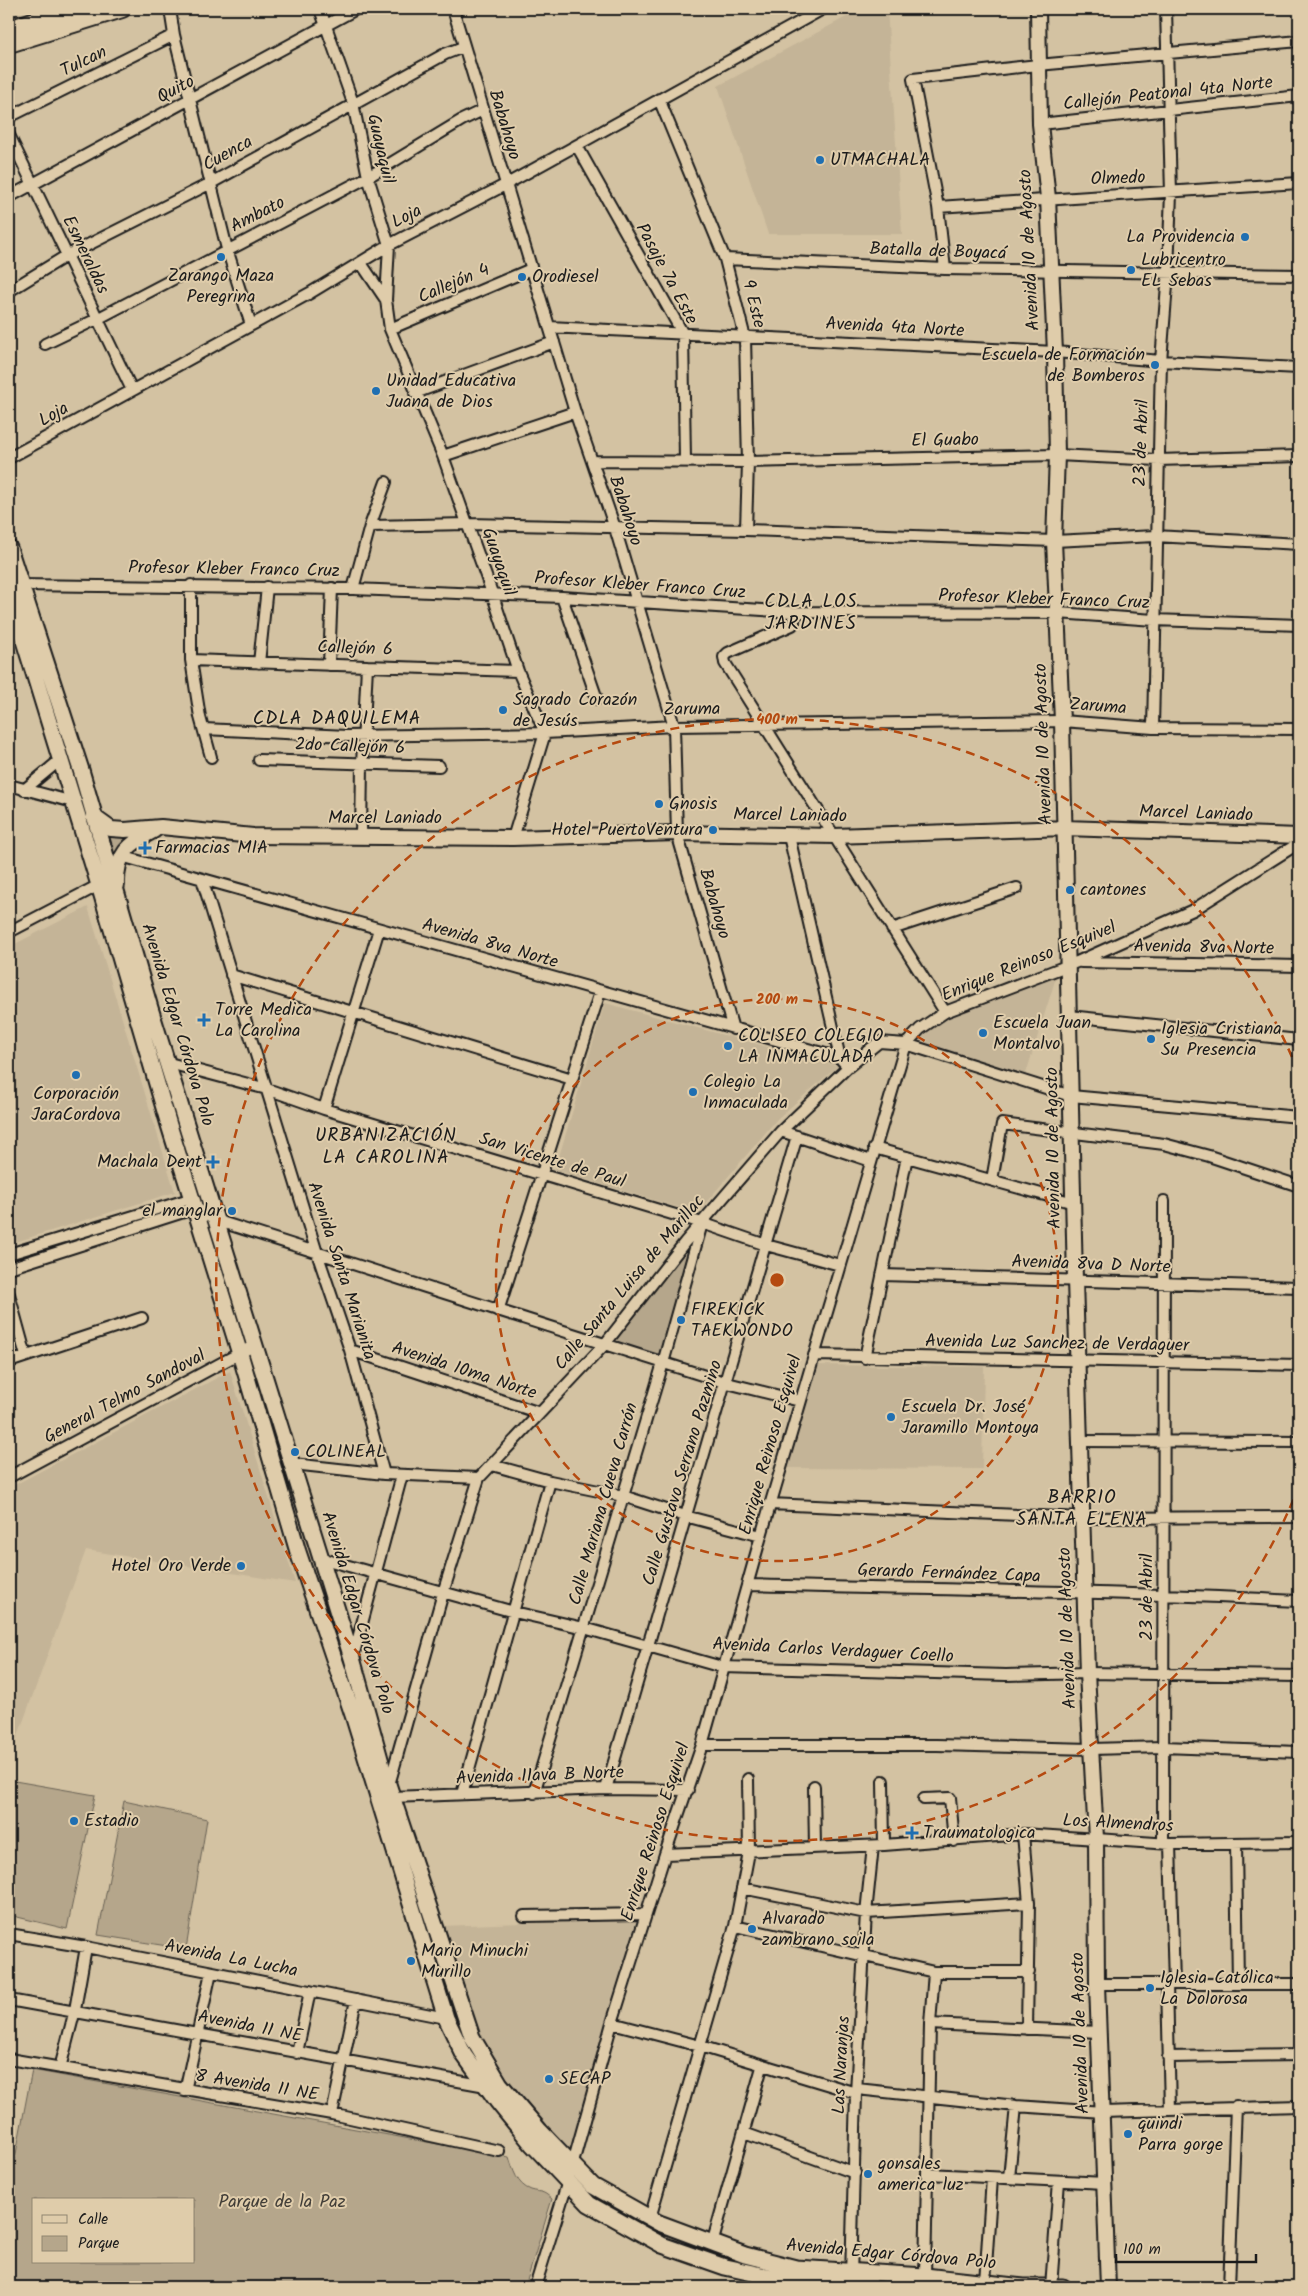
<svg xmlns="http://www.w3.org/2000/svg" width="1308" height="2296" viewBox="0 0 1308 2296" font-family="Kalam,sans-serif">
	<rect width="100%" height="100%" fill="#d3c2a2"/>
	<filter id="ink" filterUnits="userSpaceOnUse"><feTurbulence type="fractalNoise" baseFrequency=".02" numOctaves="2"/><feDisplacementMap in="SourceGraphic" scale="10" xChannelSelector="R" yChannelSelector="G"/><feConvolveMatrix kernelMatrix="1 2 1 2 8 2 1 2 1" color-interpolation-filters="sRGB"/></filter>
	<g filter="url(#ink)">
		<path fill="#c4b497" d="M861 9H887L902 234H768L718 86Z
			M88 907 175 1192 9 1244V947Z
			M1057 974 1024 1080 912 1046 943 1020 976 1002Z
			M605 1003 838 1066 778 1118 697 1213 555 1170Z
			M814 1365 984 1367 982 1469 783 1468Z
			M230 1371 295 1583 86 1550 9 1760V1488Z
			M637 1919 570 2153 538 2123 476 2034 440 1926Z"/>
		<path fill="#b5a68b" stroke="#686154" fill-rule="evenodd" d="M106 831 126 835 127 839 111 862Z
			M698 1225 658 1362 598 1344Z
			M9 1780 95 1795 67 1929 9 1915Z
			M124 1801 207 1819 186 1949 98 1935Z
			M32 2070 509 2157C513 2170 517 2185 531 2190 542 2193 542 2190 552 2199L525 2287H9V2190ZM34 2200H194V2262H34Z"/>
		<g fill="none" stroke-linecap="round" stroke-linejoin="round">
			<g stroke="#1c1c1c" stroke-width="14">
				<path id="minor" d="M170 9 174 35 227 249 251 325
					M320 9 353 103 368 177 389 245 386 300
					M453 9 575 412 615 528 674 726 677 833 733 1029
					M659 99 725 259 745 338 748 462 746 530
					M9 117 174 35
					M1040 124 1299 96
					M9 135 132 390
					M577 146 683 334 685 460
					M9 197 356 9
					M938 207 1299 183
					M725 259 945 269 1299 275
					M361 263 386 300 390 329 443 456 492 593 518 671 545 733 513 838
					M945 269 938 207 913 79 1038 65 1299 41
					M9 291 66 256 211 183 445 54 463 47
					M549 327 1055 352 1161 361 1299 368
					M390 329 531 269
					M45 344 97 319 368 177 462 120 483 110
					M415 393 554 342
					M443 456 575 412
					M9 458 310 293 389 245 505 185 823 9
					M592 461 748 462 1057 455 1158 460 1299 456
					M370 526 468 524 746 530 1054 541 1155 536 1299 544
					M17 585 353 589 562 597 792 612 1058 613 1154 620 1299 625
					M191 585V660L200 717 211 757
					M353 589 370 526 386 482
					M562 597 597 699
					M792 612 794 622 792 625 728 653 724 657 725 663 945 1012
					M191 660 518 671
					M259 663 267 587
					M329 665 332 588
					M1153 728 1161 361 1168 272 1171 193 1166 9
					M204 729 347 736 545 733 674 726 1062 721 1153 728 1299 729
					M259 760 439 766
					M9 785 73 802
					M24 790 60 760
					M361 836 362 764 367 666
					M789 836 840 1058
					M121 856 840 1058 848 1067
					M202 879 317 1253 350 1350 384 1474
					M892 929 1017 888
					M9 932 99 885
					M1081 962 1299 966
					M231 975 572 1079
					M1069 1016 1299 1040
					M169 1063 267 1089 324 1109 702 1223 766 1245 840 1265
					M324 1109 379 929
					M781 1131 871 1161
					M874 1148 1074 1203
					M992 1180 1002 1124 1164 1144 1209 1156 1299 1186
					M9 1254 193 1198
					M9 1268 196 1208 218 1221 727 1383 800 1401
					M882 1275 1299 1287
					M9 1294 26 1356
					M498 1311 600 992
					M350 1350 540 1413
					M814 1355 1299 1365
					M865 1358 907 1157
					M9 1362 142 1318
					M1080 1441 1299 1442
					M293 1464 384 1474 479 1478
					M492 1465 550 1481 623 1496 685 1516 761 1536
					M9 1477 255 1345
					M770 1504 1083 1518 1299 1517
					M320 1558 514 1612 584 1628 722 1667 1006 1675 1087 1673 1299 1676
					M749 1585C932 1590 1116 1591 1299 1601
					M353 1657 402 1475
					M702 1745H937L1092 1749 1163 1747 1299 1752
					M883 1781 884 1845
					M389 1785 443 1593 479 1478 605 1344 685 1242 781 1131 848 1067 879 1042 906 1044 1071 1096 1299 1117
					M814 1786 815 1848
					M606 1789C671 1572 734 1354 797 1136
					M534 1793 663 1363 701 1227
					M462 1794 550 1481
					M392 1797 606 1789 688 1790
					M924 1799 950 1798 954 1841
					M1023 1834 1029 1903 1027 2029
					M1163 1843 1164 1201
					M1170 1844 1174 1984
					M1236 1844 1238 1983
					M665 1854 884 1845 1023 1834 1170 1844 1299 1842
					M742 1888 866 1913 1029 1903
					M524 1916 646 1914
					M735 1926 934 1972H1029
					M9 1934 86 1947 446 2018
					M1167 1983 1170 2110
					M1097 1984H1299
					M9 2000 486 2086
					M612 2023 700 2046 856 2093
					M930 2024 1099 2032
					M297 2053 310 1991
					M1168 2057 1299 2055
					M9 2059 332 2114 499 2151
					M60 2068 75 2010 86 1947
					M857 2089 1016 2106 1103 2112 1299 2106
					M185 2091 211 1972
					M332 2114 356 2000
					M744 2133 855 2173
					M928 2174 1105 2183
					M1009 2178 1016 2106
					M650 2218 735 1926 749 1852 748 1779
					M712 2244 762 2067
					M925 2276 930 2024 934 1972
					M851 2277 856 2093 866 1913 873 1846
					M985 2282 992 2178
					M535 2287 568 2181 612 2023 665 1854 702 1745 761 1536 906 1044 920 1029 945 1012 1077 962 1193 910 1299 843
					M1051 2287 1059 2181
					M1229 2287 1236 2106"/>
			</g>
			<g stroke="#1c1c1c" stroke-width="18">
				<path id="tertiary" d="M1038 9 1040 124 1048 198 1055 352 1057 455 1054 541 1062 721 1075 1280 1087 1673 1096 1838 1097 1984 1108 2287
					M93 816 111 829 125 830 161 827 253 836 513 838 677 833 834 836 1065 828 1299 836
					M117 885C116 854 128 844 155 830"/>
			</g>
			<g stroke="#1c1c1c" stroke-width="19">
				<path id="secondary" d="M9 548 81 770 150 1008 352 1658 382 1766 472 2037 500 2084 540 2131 593 2186 659 2223 745 2255 796 2268 925 2276 1024 2287H1063
					M9 592 99 885 169 1125 241 1357 298 1552 353 1715 446 2018 464 2055 497 2101 532 2144 589 2204 662 2245 725 2267 789 2281 872 2287"/>
			</g>
			<g stroke="#1c1c1c" stroke-width="20">
				<path id="primary" d="M9 29 68 9
					M9 44 122 9"/>
			</g>
			<use href="#minor" stroke="#dfccaa" stroke-width="10"/>
			<use href="#tertiary" stroke="#dfccaa" stroke-width="14"/>
			<use href="#secondary" stroke="#dfccaa" stroke-width="15"/>
			<use href="#primary" stroke="#dfccaa" stroke-width="16"/>
		</g>
	</g>
	<g fill="none" stroke="#b54a10" stroke-width="2.5" stroke-dasharray="9 6">
		<circle cx="777" cy="1280" r="281"/>
		<path d="M1299 1486A561 561 0 1 1 1299 1074"/>
	</g>
	<g fill="#1f6fb2" stroke="#dfccaa" stroke-width="2">
		<circle cx="820" cy="160" r="5"/>
		<circle cx="1245" cy="237" r="5"/>
		<circle cx="221" cy="257" r="5"/>
		<circle cx="1131" cy="270" r="5"/>
		<circle cx="522" cy="277" r="5"/>
		<circle cx="1155" cy="365" r="5"/>
		<circle cx="376" cy="391" r="5"/>
		<circle cx="503" cy="710" r="5"/>
		<circle cx="659" cy="804" r="5"/>
		<circle cx="713" cy="830" r="5"/>
		<path d="M142.5 840.5h5v5h5v5h-5v5h-5v-5h-5v-5h5z"/>
		<circle cx="1070" cy="890" r="5"/>
		<path d="M201.5 1012.5h5v5h5v5h-5v5h-5v-5h-5v-5h5z"/>
		<circle cx="983" cy="1033" r="5"/>
		<circle cx="1151" cy="1039" r="5"/>
		<circle cx="728" cy="1046" r="5"/>
		<circle cx="76" cy="1075" r="5"/>
		<circle cx="693" cy="1092" r="5"/>
		<path d="M210.5 1154.5h5v5h5v5h-5v5h-5v-5h-5v-5h5z"/>
		<circle cx="232" cy="1211" r="5"/>
		<circle cx="681" cy="1320" r="5"/>
		<circle cx="891" cy="1417" r="5"/>
		<circle cx="295" cy="1452" r="5"/>
		<circle cx="241" cy="1566" r="5"/>
		<circle cx="74" cy="1821" r="5"/>
		<path d="M909.5 1825.5h5v5h5v5h-5v5h-5v-5h-5v-5h5z"/>
		<circle cx="752" cy="1929" r="5"/>
		<circle cx="411" cy="1961" r="5"/>
		<circle cx="1150" cy="1988" r="5"/>
		<circle cx="549" cy="2079" r="5"/>
		<circle cx="1128" cy="2134" r="5"/>
		<circle cx="868" cy="2174" r="5"/>
	</g>
	<g text-anchor="middle" dominant-baseline="central" stroke-width="4" stroke-linejoin="round" paint-order="stroke">
		<g font-size="18" fill="#1c1c1c" stroke="#dfccaa">
			<text transform="translate(84 62) rotate(-26)">Tulcan</text>
			<text transform="translate(176 90) rotate(-28)">Quito</text>
			<text transform="translate(1168 94) rotate(-6)">Callejón Peatonal 4ta Norte</text>
			<text transform="translate(504 125) rotate(73)">Babahoyo</text>
			<text transform="translate(380 149) rotate(77)">Guayaquil</text>
			<text transform="translate(228 154) rotate(-29)">Cuenca</text>
			<text transform="translate(1118 179) rotate(-2)">Olmedo</text>
			<text transform="translate(258 215) rotate(-27)">Ambato</text>
			<text transform="translate(407 217) rotate(-27)">Loja</text>
			<text transform="translate(1030 250) rotate(-93)">Avenida 10 de Agosto</text>
			<text transform="translate(938 252) rotate(2)">Batalla de Boyacá</text>
			<text transform="translate(85 255) rotate(64)">Esmeraldas</text>
			<text transform="translate(666 274) rotate(62)">Pasaje 7a Este</text>
			<text transform="translate(454 284) rotate(-23)">Callejón 4</text>
			<text transform="translate(753 304) rotate(76)">9 Este</text>
			<text transform="translate(895 328) rotate(3)">Avenida 4ta Norte</text>
			<text transform="translate(54 415) rotate(-29)">Loja</text>
			<text transform="translate(945 441) rotate(-1)">El Guabo</text>
			<text transform="translate(1142 443) rotate(-88)">23 de Abril</text>
			<text transform="translate(625 511) rotate(72)">Babahoyo</text>
			<text transform="translate(498 562) rotate(71)">Guayaquil</text>
			<text transform="translate(234 570) rotate(1)">Profesor Kleber Franco Cruz</text>
			<text transform="translate(640 586) rotate(4)">Profesor Kleber Franco Cruz</text>
			<text transform="translate(1044 600) rotate(2)">Profesor Kleber Franco Cruz</text>
			<text transform="translate(355 649) rotate(2)">Callejón 6</text>
			<text transform="translate(1098 707) rotate(4)">Zaruma</text>
			<text transform="translate(692 710) rotate(-1)">Zaruma</text>
			<text transform="translate(1044 744) rotate(-92)">Avenida 10 de Agosto</text>
			<text transform="translate(350 747) rotate(2)">2do Callejón 6</text>
			<text transform="translate(1196 814) rotate(2)">Marcel Laniado</text>
			<text transform="translate(790 816) rotate(1)">Marcel Laniado</text>
			<text x="385" y="818">Marcel Laniado</text>
			<text transform="translate(714 904) rotate(74)">Babahoyo</text>
			<text transform="translate(490 944) rotate(16)">Avenida 8va Norte</text>
			<text transform="translate(1204 948) rotate(1)">Avenida 8va Norte</text>
			<text transform="translate(1029 962) rotate(-22)">Enrique Reinoso Esquivel</text>
			<text transform="translate(177 1025) rotate(73)">Avenida Edgar Córdova Polo</text>
			<text transform="translate(1054 1148) rotate(-91)">Avenida 10 de Agosto</text>
			<text transform="translate(552 1161) rotate(17)">San Vicente de Paul</text>
			<text transform="translate(1091 1265) rotate(2)">Avenida 8va D Norte</text>
			<text transform="translate(341 1271) rotate(72)">Avenida Santa Marianita</text>
			<text transform="translate(630 1283) rotate(-50)">Calle Santa Luisa de Marillac</text>
			<text transform="translate(1057 1344) rotate(1)">Avenida Luz Sanchez de Verdaguer</text>
			<text transform="translate(464 1371) rotate(18)">Avenida 10ma Norte</text>
			<text transform="translate(125 1397) rotate(-28)">General Telmo Sandoval</text>
			<text transform="translate(771 1445) rotate(-74)">Enrique Reinoso Esquivel</text>
			<text transform="translate(683 1473) rotate(-73)">Calle Gustavo Serrano Pazmino</text>
			<text transform="translate(604 1504) rotate(-74)">Calle Mariana Cueva Carrón</text>
			<text transform="translate(949 1574) rotate(2)">Gerardo Fernández Capa</text>
			<text transform="translate(1147 1597) rotate(-90)">23 de Abril</text>
			<text transform="translate(357 1613) rotate(73)">Avenida Edgar Córdova Polo</text>
			<text transform="translate(1068 1628) rotate(-92)">Avenida 10 de Agosto</text>
			<text transform="translate(833 1651) rotate(3)">Avenida Carlos Verdaguer Coello</text>
			<text transform="translate(540 1776) rotate(-2)">Avenida 11ava B Norte</text>
			<text transform="translate(1118 1824) rotate(3)">Los Almendros</text>
			<text transform="translate(656 1832) rotate(-72)">Enrique Reinoso Esquivel</text>
			<text transform="translate(231 1959) rotate(11)">Avenida La Lucha</text>
			<text transform="translate(250 2027) rotate(11)">Avenida 11 NE</text>
			<text transform="translate(1081 2033) rotate(-92)">Avenida 10 de Agosto</text>
			<text transform="translate(842 2065) rotate(-87)">Las Naranjas</text>
			<text transform="translate(257 2086) rotate(9)">8 Avenida 11 NE</text>
			<text transform="translate(891 2255) rotate(5)">Avenida Edgar Córdova Polo</text>
		</g>
		<g font-size="18" fill="#1c1c1c" stroke="#dfccaa" text-anchor="start">
			<text x="830" y="160">UTMACHALA</text>
			<text x="1235" y="237" text-anchor="end">La Providencia</text>
			<text x="1141" y="260">Lubricentro<tspan x="1141" dy="21">EL Sebas</tspan></text>
			<text x="221" y="276" text-anchor="middle">Zarango Maza<tspan x="221" dy="21">Peregrina</tspan></text>
			<text x="532" y="277">Orodiesel</text>
			<text x="1145" y="355" text-anchor="end">Escuela de Formación<tspan x="1145" dy="21">de Bomberos</tspan></text>
			<text x="386" y="381">Unidad Educativa<tspan x="386" dy="21">Juana de Dios</tspan></text>
			<text x="513" y="700">Sagrado Corazón<tspan x="513" dy="21">de Jesús</tspan></text>
			<text x="669" y="804">Gnosis</text>
			<text x="703" y="830" text-anchor="end">Hotel PuertoVentura</text>
			<text x="155" y="848">Farmacias MIA</text>
			<text x="1080" y="890">cantones</text>
			<text x="215" y="1010">Torre Medica<tspan x="215" dy="21">La Carolina</tspan></text>
			<text x="993" y="1023">Escuela Juan<tspan x="993" dy="21">Montalvo</tspan></text>
			<text x="1161" y="1029">Iglesia Cristiana<tspan x="1161" dy="21">Su Presencia</tspan></text>
			<text x="738" y="1036">COLISEO COLEGIO<tspan x="738" dy="21">LA INMACULADA</tspan></text>
			<text x="703" y="1082">Colegio La<tspan x="703" dy="21">Inmaculada</tspan></text>
			<text x="76" y="1094" text-anchor="middle">Corporación<tspan x="76" dy="21">JaraCordova</tspan></text>
			<text x="202" y="1162" text-anchor="end">Machala Dent</text>
			<text x="222" y="1211" text-anchor="end">el manglar</text>
			<text x="691" y="1310">FIREKICK<tspan x="691" dy="21">TAEKWONDO</tspan></text>
			<text x="901" y="1407">Escuela Dr. José<tspan x="901" dy="21">Jaramillo Montoya</tspan></text>
			<text x="305" y="1452">COLINEAL</text>
			<text x="231" y="1566" text-anchor="end">Hotel Oro Verde</text>
			<text x="84" y="1821">Estadio</text>
			<text x="923" y="1833">Traumatologica</text>
			<text x="762" y="1919">Alvarado<tspan x="762" dy="21">zambrano soila</tspan></text>
			<text x="421" y="1951">Mario Minuchi<tspan x="421" dy="21">Murillo</tspan></text>
			<text x="1160" y="1978">Iglesia Católica<tspan x="1160" dy="21">La Dolorosa</tspan></text>
			<text x="559" y="2079">SECAP</text>
			<text x="1138" y="2124">quindi<tspan x="1138" dy="21">Parra gorge</tspan></text>
			<text x="878" y="2164">gonsales<tspan x="878" dy="21">america luz</tspan></text>
		</g>
		<g font-size="18" fill="#423e38" stroke="#dfccaa">
			<text x="282" y="2202">Parque de la Paz</text>
		</g>
		<g font-size="19" letter-spacing="1" fill="#1c1c1c" stroke="#dfccaa">
			<text x="811" y="602">CDLA LOS<tspan x="811" dy="22">JARDINES</tspan></text>
			<text x="337" y="719">CDLA DAQUILEMA</text>
			<text x="386" y="1136">URBANIZACIÓN<tspan x="386" dy="22">LA CAROLINA</tspan></text>
			<text x="1082" y="1498">BARRIO<tspan x="1082" dy="22">SANTA ELENA</tspan></text>
		</g>
	</g>
	<circle cx="777" cy="1280" r="8" fill="#b54a10" stroke="#dfccaa" stroke-width="2.5"/>
	<g font-size="15" text-anchor="middle" font-weight="bold" fill="#b54a10" stroke="#dfccaa" stroke-width="4" stroke-linejoin="round" paint-order="stroke">
		<text x="777" y="724">400 m</text>
		<text x="777" y="1004">200 m</text>
	</g>
	<rect width="1308" height="2296" fill="none" stroke="#dfccaa" stroke-width="30"/>
	<rect x="15" y="15" width="1278" height="2266" fill="none" stroke="#1c1c1c" stroke-width="2" filter="url(#ink)"/>
	<rect x="32" y="2198" width="162" height="65" fill="#dfccaa" stroke="#918671"/>
	<rect x="42" y="2215" width="25" height="8" fill="#dfccaa" stroke="#918671"/>
	<text x="78" y="2224" font-size="15" fill="#1c1c1c">Calle</text>
	<rect x="42" y="2236" width="25" height="15" fill="#b5a68b" stroke="#918671"/>
	<text x="78" y="2248" font-size="15" fill="#1c1c1c">Parque</text>
	<path d="M1116 2254v8h140v-8" fill="none" stroke="#1c1c1c" stroke-width="2.5"/>
	<text x="1123" y="2254" font-size="15" fill="#1c1c1c" stroke="#dfccaa" stroke-width="4" paint-order="stroke">100 m</text>
</svg>
